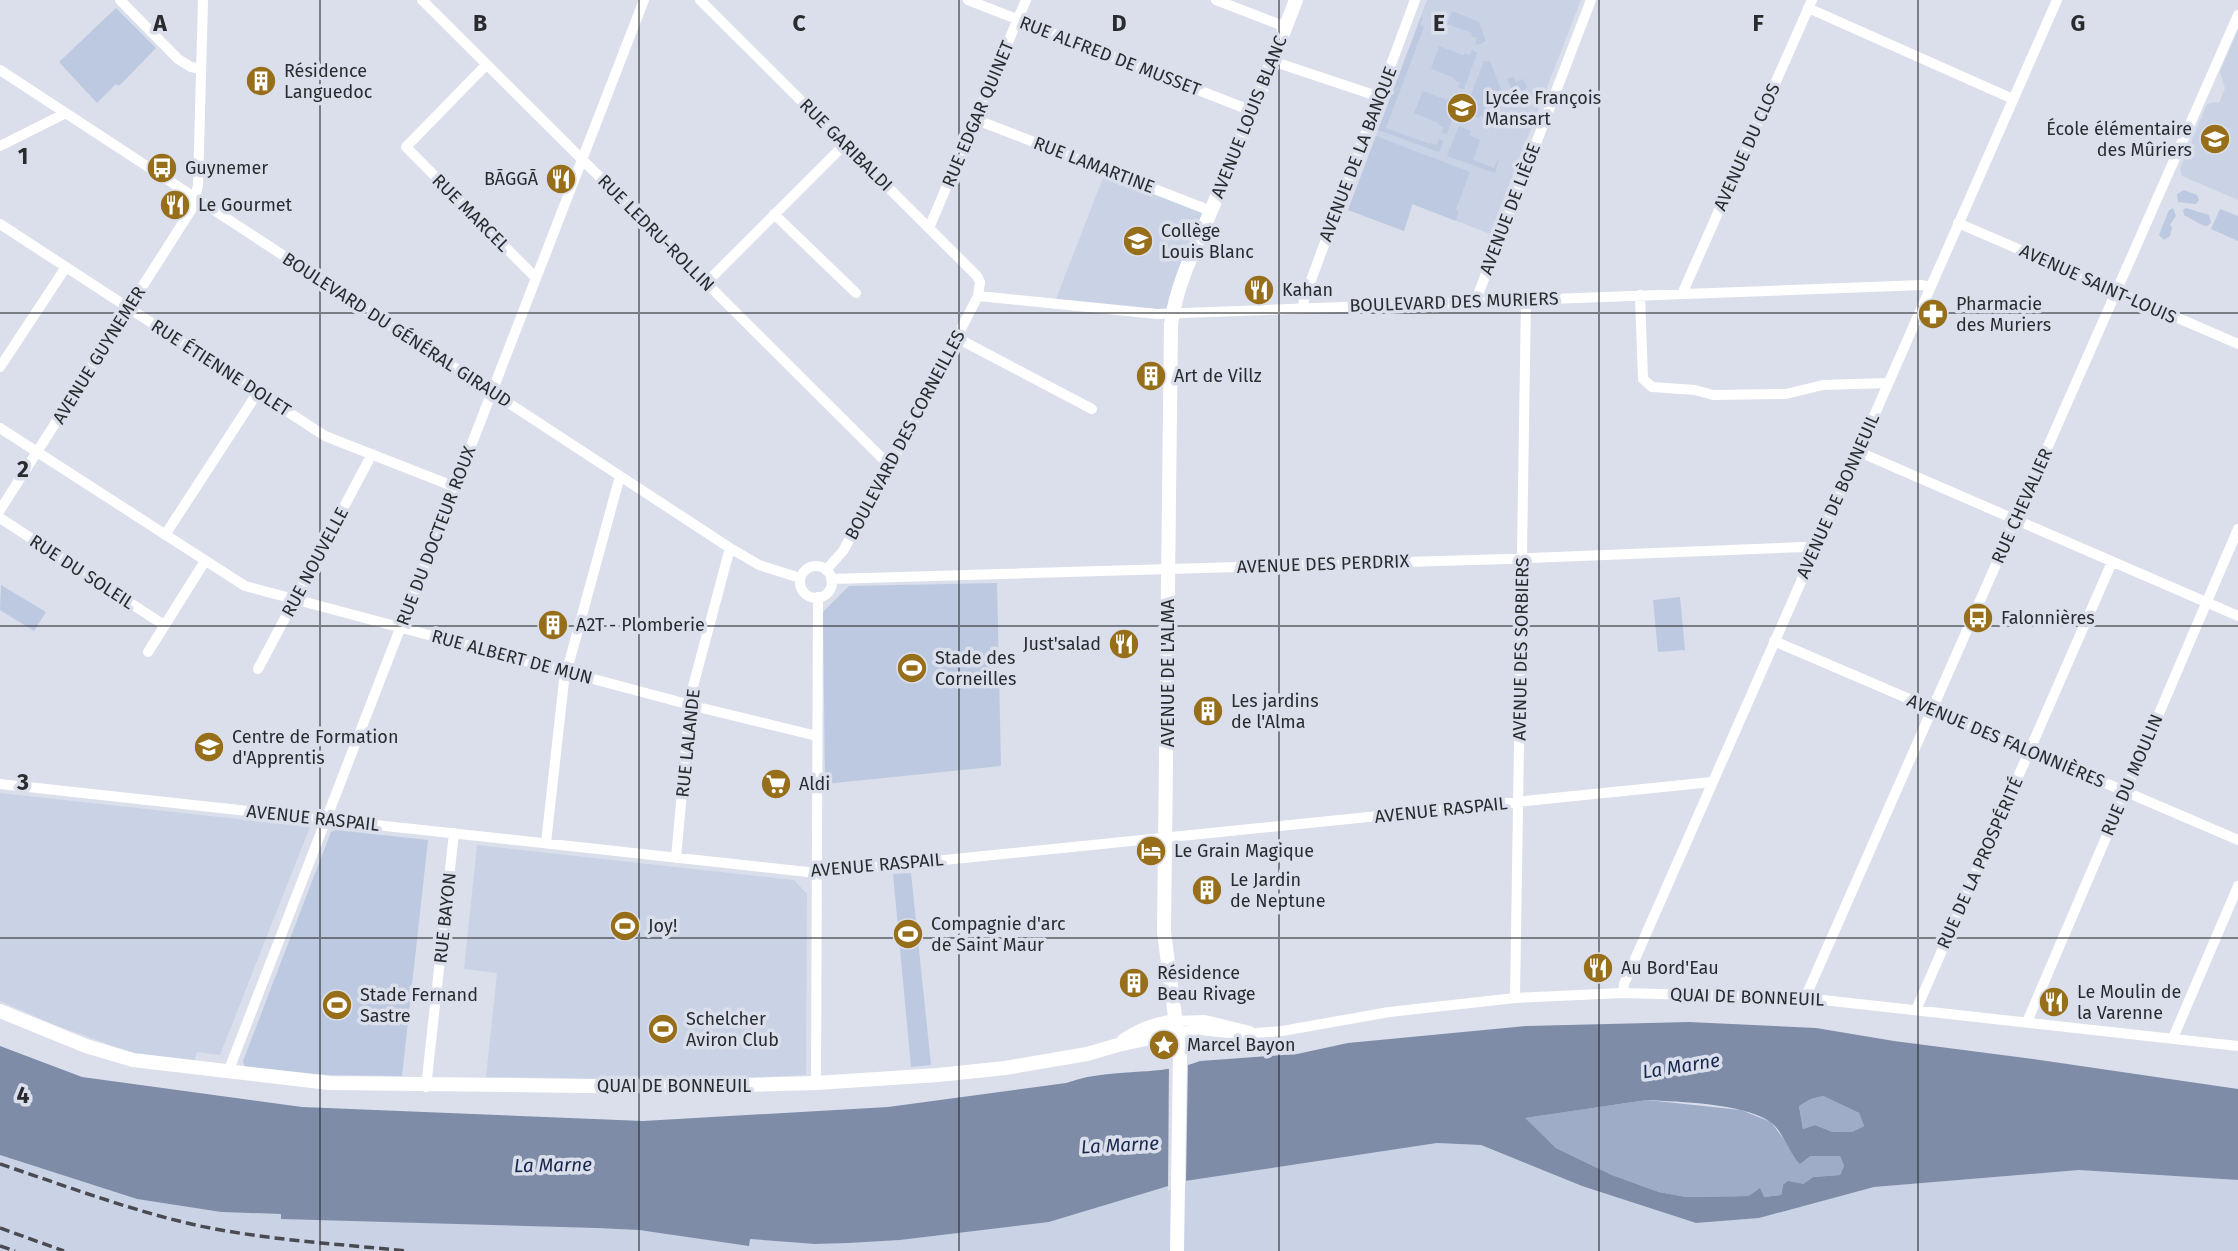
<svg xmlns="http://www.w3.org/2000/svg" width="2238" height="1251" viewBox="0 0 2238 1251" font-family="'Fira Sans',sans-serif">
	<rect width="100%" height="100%" fill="#dadfeb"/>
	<path fill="#cad3e5" d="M1427 0H1581L1490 234 1413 204 1404 231 1348 210Z
		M2238 30V200L2182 176 2180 168 2207 104 2214 102 2219 103 2225 88 2220 72Z
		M1106 170 1211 211 1172 313 1054 304Z
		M0 793 310 827 220 1055 197 1052 194 1062 144 1057 55 1025 0 1001Z
		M477 845 794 880 807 894 806 1075 697 1080 486 1077 497 973 464 969Z
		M1437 1143 1481 1145 1582 1186 1696 1223 1759 1218 1874 1187 2079 1170 2238 1180V1251H0V1155L137 1199 221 1212 281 1214 282 1219 417 1222 639 1230 748 1245 750 1239 815 1244 900 1240 1049 1222 1185 1181Z"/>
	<path fill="#bdc9e1" d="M116 8 156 48 119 86 116 84 97 103 59 62Z
		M1452 11 1479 22 1486 41 1478 45 1475 43 1477 38 1471 36 1472 33 1447 24Z
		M1421 17H1423L1420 25 1424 27 1386 128 1430 144 1431 143 1437 145 1439 139 1443 141 1441 150 1438 152 1378 130Z
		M1439 46 1463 55 1465 53 1470 55 1472 50 1477 53 1464 89 1458 88 1460 83 1454 80 1455 78 1431 69Z
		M1484 61H1489L1491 64 1503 94 1502 97 1497 95 1490 115 1487 114 1486 118 1480 116 1479 118 1464 113Z
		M1514 76 1516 82 1523 79 1527 87 1519 104 1510 100 1513 94 1507 79Z
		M1423 91 1447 100 1448 98 1454 100 1456 95 1460 97 1447 134 1441 133 1443 127 1438 125V123L1414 113Z
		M1459 126 1471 131 1469 135 1480 140 1473 160 1494 168 1498 159H1499L1495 173 1447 156Z
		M1376 136 1470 172 1456 209 1458 212 1456 221 1412 204 1404 231 1348 210Z
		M2184 190 2197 195 2199 200 2196 204 2178 202 2177 194Z
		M2173 208 2176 216 2170 225 2172 227 2170 236 2164 240 2159 235 2169 210Z
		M2186 208 2209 215 2211 223 2207 226 2202 225 2184 215 2183 210Z
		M2220 209 2238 216V241L2211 229Z
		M997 583 1001 766 825 784 823 612 849 586Z
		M1 585 46 612 34 631 0 610Z
		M1680 597 1685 650 1658 652 1653 600Z
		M336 830 428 840 402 1076 329 1075 245 1067 243 1061 331 832Z
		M911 873 931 1065 911 1067 893 874Z"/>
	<path fill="#9eacc8" d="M1823 1096 1859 1113 1864 1126 1852 1132H1833L1815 1125 1803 1129 1799 1106 1811 1099Z
		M1647 1100 1741 1110 1771 1122 1783 1138 1810 1156H1840L1844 1166 1840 1175 1813 1177 1803 1184 1783 1185 1781 1195 1764 1197 1749 1196 1686 1197 1659 1192 1612 1175 1556 1148 1524 1118Z"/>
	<path fill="#7f8ca8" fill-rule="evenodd" d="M1689 1022 1816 1028 1894 1041 2033 1059 2238 1089V1180L2079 1170 1874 1187 1759 1218 1696 1223 1582 1186 1481 1145 1437 1143 1185 1181 1049 1222 900 1240 848 1243 815 1244 750 1239 749 1246 639 1230 595 1228 281 1219V1214L221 1212 137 1199 0 1155V1046L82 1077 302 1107 643 1121 888 1107 1066 1083C1076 1080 1085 1077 1094 1076 1129 1070 1166 1074 1200 1061L1297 1054 1348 1043 1527 1026ZM1823 1096 1859 1113 1864 1126 1852 1132H1833L1815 1125 1803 1129 1799 1106 1811 1099ZM1647 1100C1681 1102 1740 1103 1769 1121 1783 1130 1789 1153 1800 1164L1810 1156H1840L1844 1166 1840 1175 1813 1177 1803 1184 1788 1181 1783 1185 1781 1195 1764 1197 1760 1188 1749 1196 1686 1197 1659 1192 1612 1175 1556 1148 1525 1118Z"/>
	<path fill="#dadfeb" d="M1188 1062 1186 1184 1168 1191 1169 1064Z"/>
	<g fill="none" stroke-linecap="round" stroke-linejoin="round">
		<path stroke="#fff" stroke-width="10" d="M120 0 178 59 191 67 201 69
			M422 0 890 466
			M700 0 977 276 980 282 978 296 890 466 843 551 826 570
			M968 0 1252 111
			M1216 0 1286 27
			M1808 8 2013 99
			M1272 61 1380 97
			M486 65 406 147 536 278
			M0 70 730 548 759 565 800 578
			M977 120 1211 211
			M0 146 66 113
			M774 214 856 293
			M1958 223 2238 344
			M0 224 325 436 455 487
			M929 228 1026 0
			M706 283 845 144
			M1682 294 1812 0
			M1640 295 1643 379 1652 387 1695 390 1713 395 1786 394 1823 385 1887 383
			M978 296 1157 314 1922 285 1930 287
			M1479 301V292L1591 0
			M1303 308 1304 299 1415 0
			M957 338 1092 409
			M0 367 66 267
			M0 428 245 586 702 708 817 736
			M1857 451 2238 616
			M0 510 193 207 198 185 203 0
			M0 518 164 625
			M165 535 258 392
			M800 582a16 16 0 1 1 32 0a16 16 0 1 1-32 0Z
			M831 579 1507 559 1804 547 1814 550
			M1774 641 2238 840
			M148 652 205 561
			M258 669 372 454
			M0 784 817 873 1712 782
			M546 843 564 681 620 476
			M676 858 691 694 730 548
			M1623 993 1624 984 2057 0
			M1515 998 1526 299
			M1805 998 2238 15
			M1916 1010 2112 562
			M1176 1021 1205 1020 1250 1031
			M2027 1022 2238 529
			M1178 1032 1201 1030 1237 1034 1256 1033 1282 1031 1389 1012 1515 998 1623 993 1805 998 2238 1046
			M2173 1038 2238 886
			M228 1072 644 0
			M816 1083 818 597
			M426 1087 454 833"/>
		<path stroke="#fff" stroke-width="14" d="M0 1011 86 1046 133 1060 329 1083 670 1087 816 1083 938 1075 1005 1068 1087 1054 1118 1045 1178 1032
			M1123 1041C1141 1029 1155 1024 1176 1021
			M1177 1251 1180 1055 1164 932 1171 325C1177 278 1201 237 1218 194 1245 130 1271 65 1296 0"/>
		<path stroke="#494b51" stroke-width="3.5" stroke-dasharray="10 5" stroke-linecap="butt" d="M0 1164C66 1186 132 1211 200 1226 268 1240 338 1244 407 1251
			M0 1228 64 1251
			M0 1246 15 1251"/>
	</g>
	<path fill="none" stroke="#292b2f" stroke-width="2" stroke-opacity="0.55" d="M320 0V1251M639 0V1251M959 0V1251M1279 0V1251M1599 0V1251M1918 0V1251M0 313H2238M0 626H2238M0 938H2238"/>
	<defs>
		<g id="building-disc" transform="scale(1.575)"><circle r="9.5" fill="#976e1a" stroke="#dadfeb"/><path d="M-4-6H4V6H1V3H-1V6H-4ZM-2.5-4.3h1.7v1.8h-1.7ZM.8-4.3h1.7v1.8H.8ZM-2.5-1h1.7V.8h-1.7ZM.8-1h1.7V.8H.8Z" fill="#fff"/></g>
		<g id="school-disc" transform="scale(1.575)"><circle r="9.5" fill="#976e1a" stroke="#dadfeb"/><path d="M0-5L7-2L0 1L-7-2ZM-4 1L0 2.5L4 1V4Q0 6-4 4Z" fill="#fff"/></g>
		<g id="bus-disc" transform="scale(1.575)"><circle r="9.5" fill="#976e1a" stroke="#dadfeb"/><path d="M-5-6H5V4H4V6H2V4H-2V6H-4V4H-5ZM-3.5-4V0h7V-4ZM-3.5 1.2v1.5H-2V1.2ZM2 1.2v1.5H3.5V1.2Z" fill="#fff"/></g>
		<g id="restaurant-disc" transform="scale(1.575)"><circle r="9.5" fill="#976e1a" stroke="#dadfeb"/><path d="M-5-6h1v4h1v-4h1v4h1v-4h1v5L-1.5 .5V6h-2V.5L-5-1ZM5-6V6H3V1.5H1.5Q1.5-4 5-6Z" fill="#fff"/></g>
		<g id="pharmacy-disc" transform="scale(1.575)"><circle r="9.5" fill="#976e1a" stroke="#dadfeb"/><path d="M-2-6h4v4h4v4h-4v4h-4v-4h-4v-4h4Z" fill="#fff"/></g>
		<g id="stadium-disc" transform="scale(1.575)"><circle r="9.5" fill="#976e1a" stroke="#dadfeb"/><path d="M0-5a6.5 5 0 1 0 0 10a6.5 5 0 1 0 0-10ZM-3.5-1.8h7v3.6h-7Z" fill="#fff"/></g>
		<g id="university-disc" transform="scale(1.575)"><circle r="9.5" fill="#976e1a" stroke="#dadfeb"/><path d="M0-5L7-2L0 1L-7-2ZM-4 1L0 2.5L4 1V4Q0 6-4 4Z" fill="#fff"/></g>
		<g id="supermarket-disc" transform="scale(1.575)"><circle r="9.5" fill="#976e1a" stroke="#dadfeb"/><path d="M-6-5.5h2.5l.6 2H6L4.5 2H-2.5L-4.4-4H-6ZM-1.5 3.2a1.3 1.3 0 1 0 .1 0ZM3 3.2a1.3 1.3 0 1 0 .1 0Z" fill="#fff"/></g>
		<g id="hotel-disc" transform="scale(1.575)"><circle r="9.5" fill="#976e1a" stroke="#dadfeb"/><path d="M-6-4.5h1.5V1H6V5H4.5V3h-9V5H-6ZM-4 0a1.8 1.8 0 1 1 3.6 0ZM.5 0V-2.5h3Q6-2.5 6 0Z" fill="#fff"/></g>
		<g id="sight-disc" transform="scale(1.575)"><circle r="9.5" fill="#976e1a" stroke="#dadfeb"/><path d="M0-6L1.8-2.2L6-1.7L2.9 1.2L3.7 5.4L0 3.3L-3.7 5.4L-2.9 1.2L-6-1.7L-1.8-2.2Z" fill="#fff"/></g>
	</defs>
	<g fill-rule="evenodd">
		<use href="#building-disc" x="261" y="81"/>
		<use href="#school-disc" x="1462" y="108"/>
		<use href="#school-disc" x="2215" y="139"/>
		<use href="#bus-disc" x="162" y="168"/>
		<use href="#restaurant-disc" x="561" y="179"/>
		<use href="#restaurant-disc" x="175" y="205"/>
		<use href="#school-disc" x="1138" y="241"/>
		<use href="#restaurant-disc" x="1259" y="290"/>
		<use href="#pharmacy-disc" x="1933" y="314"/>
		<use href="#building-disc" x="1151" y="376"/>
		<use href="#bus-disc" x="1978" y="618"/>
		<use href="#building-disc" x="553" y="625"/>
		<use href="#restaurant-disc" x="1124" y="644"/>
		<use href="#stadium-disc" x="912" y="668"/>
		<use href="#building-disc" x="1208" y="711"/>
		<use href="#university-disc" x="209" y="747"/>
		<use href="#supermarket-disc" x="776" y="784"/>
		<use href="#hotel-disc" x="1151" y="851"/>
		<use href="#building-disc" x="1207" y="890"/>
		<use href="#stadium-disc" x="625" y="926"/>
		<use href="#stadium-disc" x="908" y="934"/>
		<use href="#restaurant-disc" x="1598" y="968"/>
		<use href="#building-disc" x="1134" y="983"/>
		<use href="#restaurant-disc" x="2054" y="1002"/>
		<use href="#stadium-disc" x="337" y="1005"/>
		<use href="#stadium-disc" x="663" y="1029"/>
		<use href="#sight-disc" x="1164" y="1045"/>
	</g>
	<g text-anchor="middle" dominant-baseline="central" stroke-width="7" stroke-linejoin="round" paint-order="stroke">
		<g font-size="18" fill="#292b2f" stroke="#dadfeb">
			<text transform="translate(1110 56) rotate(21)">RUE ALFRED DE MUSSET</text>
			<text transform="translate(978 114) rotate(-67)">RUE EDGAR QUINET</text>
			<text transform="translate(1249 117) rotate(-68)">AVENUE LOUIS BLANC</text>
			<text transform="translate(846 145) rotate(45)">RUE GARIBALDI</text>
			<text transform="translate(1747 147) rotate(-66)">AVENUE DU CLOS</text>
			<text transform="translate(1358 154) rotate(-69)">AVENUE DE LA BANQUE</text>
			<text transform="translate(1094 165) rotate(21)">RUE LAMARTINE</text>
			<text transform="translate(1510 209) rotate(-69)">AVENUE DE LIÈGE</text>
			<text transform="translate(471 213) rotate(45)">RUE MARCEL</text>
			<text transform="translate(656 233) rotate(45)">RUE LEDRU-ROLLIN</text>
			<text transform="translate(2098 284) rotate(24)">AVENUE SAINT-LOUIS</text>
			<text transform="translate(1454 302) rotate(-2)">BOULEVARD DES MURIERS</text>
			<text transform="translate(397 330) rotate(33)">BOULEVARD DU GÉNÉRAL GIRAUD</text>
			<text transform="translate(99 355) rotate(-58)">AVENUE GUYNEMER</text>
			<text transform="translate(221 368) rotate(33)">RUE ÉTIENNE DOLET</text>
			<text transform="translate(905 435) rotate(-62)">BOULEVARD DES CORNEILLES</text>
			<text transform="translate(1838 496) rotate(-66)">AVENUE DE BONNEUIL</text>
			<text transform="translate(2022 506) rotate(-66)">RUE CHEVALIER</text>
			<text transform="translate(436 536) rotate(-69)">RUE DU DOCTEUR ROUX</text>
			<text transform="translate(315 562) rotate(-62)">RUE NOUVELLE</text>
			<text transform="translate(1323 564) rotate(-2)">AVENUE DES PERDRIX</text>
			<text transform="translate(82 572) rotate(33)">RUE DU SOLEIL</text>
			<text transform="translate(1521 649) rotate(-89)">AVENUE DES SORBIERS</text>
			<text transform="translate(512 657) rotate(15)">RUE ALBERT DE MUN</text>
			<text transform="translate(1168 673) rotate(-90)">AVENUE DE L'ALMA</text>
			<text transform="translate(2006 741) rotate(23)">AVENUE DES FALONNIÈRES</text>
			<text transform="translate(688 743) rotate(-84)">RUE LALANDE</text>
			<text transform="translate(2132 775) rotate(-67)">RUE DU MOULIN</text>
			<text transform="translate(1441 810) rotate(-6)">AVENUE RASPAIL</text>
			<text transform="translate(313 818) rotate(6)">AVENUE RASPAIL</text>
			<text transform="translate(1980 863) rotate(-66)">RUE DE LA PROSPÉRITÉ</text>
			<text transform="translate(877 865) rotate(-5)">AVENUE RASPAIL</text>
			<text transform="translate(445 918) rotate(-84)">RUE BAYON</text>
			<text transform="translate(1747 997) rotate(2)">QUAI DE BONNEUIL</text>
			<text x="674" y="1086">QUAI DE BONNEUIL</text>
		</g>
		<g font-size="18" fill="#292b2f" stroke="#dadfeb" text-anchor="start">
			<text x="284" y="71">Résidence<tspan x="284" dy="21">Languedoc</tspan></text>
			<text x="1485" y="98">Lycée François<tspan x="1485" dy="21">Mansart</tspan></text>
			<text x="2192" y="129" text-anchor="end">École élémentaire<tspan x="2192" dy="21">des Mûriers</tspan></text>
			<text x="185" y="168">Guynemer</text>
			<text x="538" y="179" text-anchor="end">BĀGGĀ</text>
			<text x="198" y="205">Le Gourmet</text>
			<text x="1161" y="231">Collège<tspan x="1161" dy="21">Louis Blanc</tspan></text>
			<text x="1282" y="290">Kahan</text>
			<text x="1956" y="304">Pharmacie<tspan x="1956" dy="21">des Muriers</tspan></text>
			<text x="1174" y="376">Art de Villz</text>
			<text x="2001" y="618">Falonnières</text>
			<text x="576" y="625">A2T - Plomberie</text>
			<text x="1101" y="644" text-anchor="end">Just'salad</text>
			<text x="935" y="658">Stade des<tspan x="935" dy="21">Corneilles</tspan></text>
			<text x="1231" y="701">Les jardins<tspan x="1231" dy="21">de l'Alma</tspan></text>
			<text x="232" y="737">Centre de Formation<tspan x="232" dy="21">d'Apprentis</tspan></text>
			<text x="799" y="784">Aldi</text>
			<text x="1174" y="851">Le Grain Magique</text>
			<text x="1230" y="880">Le Jardin<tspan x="1230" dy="21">de Neptune</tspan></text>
			<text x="931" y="924">Compagnie d'arc<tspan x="931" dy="21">de Saint Maur</tspan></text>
			<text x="648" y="926">Joy!</text>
			<text x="1621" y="968">Au Bord'Eau</text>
			<text x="1157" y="973">Résidence<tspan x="1157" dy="21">Beau Rivage</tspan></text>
			<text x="2077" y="992">Le Moulin de<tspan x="2077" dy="21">la Varenne</tspan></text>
			<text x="360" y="995">Stade Fernand<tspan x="360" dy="21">Sastre</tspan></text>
			<text x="686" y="1019">Schelcher<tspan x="686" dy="21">Aviron Club</tspan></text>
			<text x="1187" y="1045">Marcel Bayon</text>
		</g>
		<g font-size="19" font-style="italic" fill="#17274e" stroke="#dadfeb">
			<text transform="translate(1681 1066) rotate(-9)">La Marne</text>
			<text transform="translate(1120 1145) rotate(-3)">La Marne</text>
			<text transform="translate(553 1165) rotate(-1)">La Marne</text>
		</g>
	</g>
	<g font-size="23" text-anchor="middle" font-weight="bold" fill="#292b2f" stroke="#dadfeb" stroke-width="7" stroke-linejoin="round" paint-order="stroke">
		<text x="160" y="31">A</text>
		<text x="480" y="31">B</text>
		<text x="799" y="31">C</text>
		<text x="1119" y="31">D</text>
		<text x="1439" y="31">E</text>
		<text x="1758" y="31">F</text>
		<text x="2078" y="31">G</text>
		<text x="23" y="164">1</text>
		<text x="23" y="477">2</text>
		<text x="23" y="790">3</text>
		<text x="23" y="1103">4</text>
	</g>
</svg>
